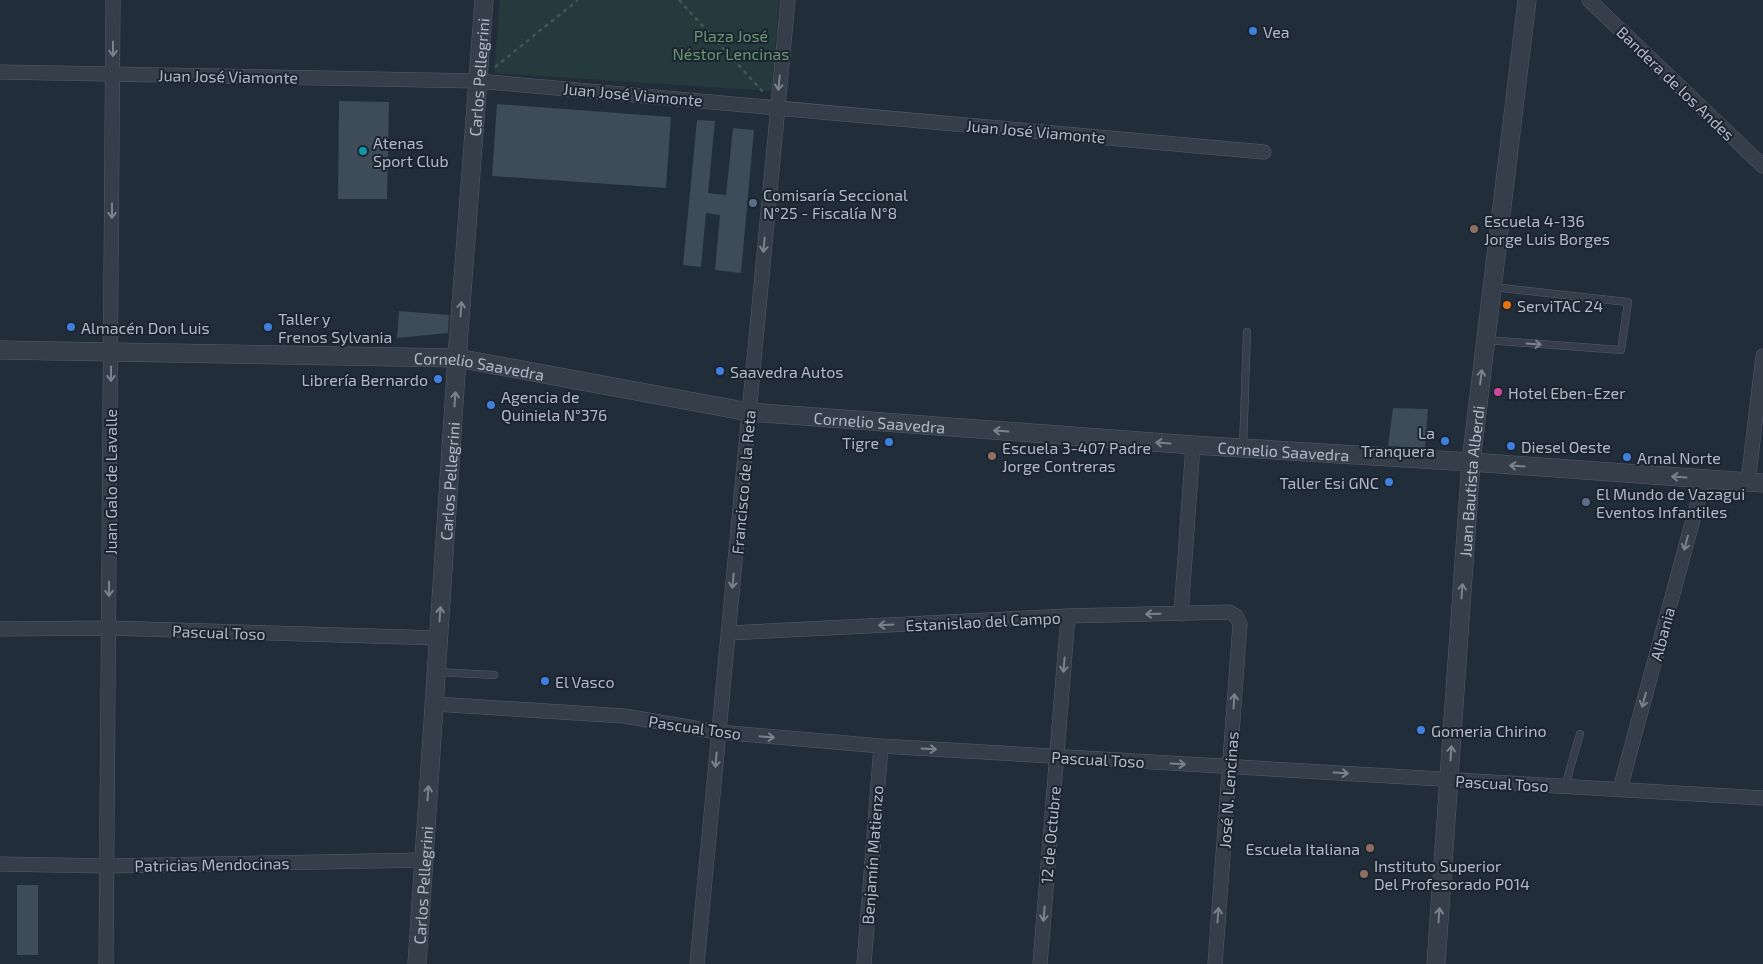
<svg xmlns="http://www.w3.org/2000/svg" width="1763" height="964" viewBox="0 0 1763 964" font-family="'Exo 2',sans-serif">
	<rect width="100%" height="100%" fill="#222d3a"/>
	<path fill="#253a3c" d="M500 0H779L772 91 494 73Z"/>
	<path fill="#3e4b59" d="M339 101 389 102 387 199H338Z
		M497 104 671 117 666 188 492 176Z
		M697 120 715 121 708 193 726 195 733 128 754 130 741 273 715 270 720 215 706 213 701 267 683 265Z
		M399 311 449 315 448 333 397 338Z
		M1393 408 1428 409 1425 448 1388 446Z
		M17 885H38V955H17Z"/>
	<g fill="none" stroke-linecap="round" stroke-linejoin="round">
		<g stroke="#545c68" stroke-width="8">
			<path id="service" d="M1486 340 1621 350 1628 302 1493 287
				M1243 448 1247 332
				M437 672 494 675
				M1565 786 1580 734"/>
		</g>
		<g stroke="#545c68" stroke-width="15">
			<path id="minor" d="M1589 0 1763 166
				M0 72 478 81 1264 152
				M1748 482 1763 356
				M1181 614 1193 445
				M0 629 109 628 439 638
				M729 633 1068 616 1229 612 1236 616 1240 624 1215 964
				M435 704 624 716 718 732 881 746 1763 798
				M1620 789 1704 479
				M0 864 107 866 423 860
				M106 964 113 0
				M697 964 788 0
				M864 964 881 746
				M1040 964 1068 616"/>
		</g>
		<g stroke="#545c68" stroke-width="19">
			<g id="tertiary">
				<path id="s1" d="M0 350 457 358 749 412 1193 445 1471 462 1763 483"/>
				<path id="s2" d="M417 964 457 358 484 0"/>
				<path id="s3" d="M1436 964 1471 462 1527 0"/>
			</g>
		</g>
		<path stroke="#425658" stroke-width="2.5" stroke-dasharray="4 4" stroke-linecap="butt" d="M679 0 764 93
			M495 67 578 0"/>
		<use href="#service" stroke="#363e4a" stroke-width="7"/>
		<use href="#minor" stroke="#363e4a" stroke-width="14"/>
		<use href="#tertiary" stroke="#363e4a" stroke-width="18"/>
	</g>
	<defs><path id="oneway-shaft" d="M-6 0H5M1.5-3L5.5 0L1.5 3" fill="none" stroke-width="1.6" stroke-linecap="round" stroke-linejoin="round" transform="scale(1.25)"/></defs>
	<g stroke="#7a828e">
		<use href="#oneway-shaft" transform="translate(113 49) rotate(90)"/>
		<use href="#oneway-shaft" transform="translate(779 83) rotate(96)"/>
		<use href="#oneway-shaft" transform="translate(112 211) rotate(90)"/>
		<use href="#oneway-shaft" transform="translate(764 245) rotate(95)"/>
		<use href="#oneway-shaft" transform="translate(461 309) rotate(-86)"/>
		<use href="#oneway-shaft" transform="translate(1534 344) rotate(4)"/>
		<use href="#oneway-shaft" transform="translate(111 374) rotate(90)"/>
		<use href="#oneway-shaft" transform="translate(1481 377) rotate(-83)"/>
		<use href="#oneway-shaft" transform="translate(455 399) rotate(-86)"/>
		<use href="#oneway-shaft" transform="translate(1001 431) rotate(-176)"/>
		<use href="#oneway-shaft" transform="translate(1163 443) rotate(-176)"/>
		<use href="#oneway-shaft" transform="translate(1517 466) rotate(-176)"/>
		<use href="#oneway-shaft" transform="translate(1679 477) rotate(-176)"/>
		<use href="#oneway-shaft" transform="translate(1686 543) rotate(105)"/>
		<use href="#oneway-shaft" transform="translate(733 581) rotate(95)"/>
		<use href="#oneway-shaft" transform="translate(109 589) rotate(90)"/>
		<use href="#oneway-shaft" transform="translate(1462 591) rotate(-86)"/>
		<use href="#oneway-shaft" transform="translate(440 614) rotate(-86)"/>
		<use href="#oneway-shaft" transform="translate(1153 614) rotate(179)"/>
		<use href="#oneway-shaft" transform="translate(886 625) rotate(177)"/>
		<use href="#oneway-shaft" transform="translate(1064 665) rotate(95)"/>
		<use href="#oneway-shaft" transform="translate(1644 700) rotate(105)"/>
		<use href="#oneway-shaft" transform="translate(1234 701) rotate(-86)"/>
		<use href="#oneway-shaft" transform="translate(767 737) rotate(5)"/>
		<use href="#oneway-shaft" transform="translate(929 749) rotate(3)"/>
		<use href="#oneway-shaft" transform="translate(1451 753) rotate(-86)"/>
		<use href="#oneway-shaft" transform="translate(716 760) rotate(95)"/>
		<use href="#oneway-shaft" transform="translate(1178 764) rotate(3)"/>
		<use href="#oneway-shaft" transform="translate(1341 773) rotate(3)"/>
		<use href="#oneway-shaft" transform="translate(428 793) rotate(-86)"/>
		<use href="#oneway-shaft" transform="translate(1044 914) rotate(95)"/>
		<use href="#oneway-shaft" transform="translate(1218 915) rotate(-86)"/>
		<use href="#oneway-shaft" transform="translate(1439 915) rotate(-86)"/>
	</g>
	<g fill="#3f7fe0" stroke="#1b242f" stroke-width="2">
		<circle cx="1253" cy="31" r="5"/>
		<circle cx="71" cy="327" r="5"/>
		<circle cx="268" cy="327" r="5"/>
		<circle cx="720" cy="371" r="5"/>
		<circle cx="438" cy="379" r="5"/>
		<circle cx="491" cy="405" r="5"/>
		<circle cx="1445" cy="441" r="5"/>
		<circle cx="889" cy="442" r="5"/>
		<circle cx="1511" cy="446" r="5"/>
		<circle cx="1627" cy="457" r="5"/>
		<circle cx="1389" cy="482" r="5"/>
		<circle cx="545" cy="681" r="5"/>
		<circle cx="1421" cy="730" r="5"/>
	</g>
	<circle fill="#0f9aa8" stroke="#1b242f" stroke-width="2" cx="363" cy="151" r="5"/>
	<g fill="#5c6f8a" stroke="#1b242f" stroke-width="2">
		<circle cx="753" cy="203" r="5"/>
		<circle cx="1586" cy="502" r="5"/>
	</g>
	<g fill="#8d6e63" stroke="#1b242f" stroke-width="2">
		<circle cx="1474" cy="229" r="5"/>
		<circle cx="992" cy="456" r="5"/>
		<circle cx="1370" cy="848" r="5"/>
		<circle cx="1364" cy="874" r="5"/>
	</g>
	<circle fill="#e8710a" stroke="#1b242f" stroke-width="2" cx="1507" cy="305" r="5"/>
	<circle fill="#d1479c" stroke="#1b242f" stroke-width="2" cx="1498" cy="392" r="5"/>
	<g text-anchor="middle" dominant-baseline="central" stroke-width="4" stroke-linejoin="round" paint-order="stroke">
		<g font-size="16" fill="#b1b9c6" stroke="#1b242f" text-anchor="start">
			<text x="1263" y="31">Vea</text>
			<text x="373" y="142">Atenas<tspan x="373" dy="18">Sport Club</tspan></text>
			<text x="763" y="194">Comisaría Seccional<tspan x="763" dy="18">N°25 - Fiscalía N°8</tspan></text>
			<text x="1484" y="220">Escuela 4-136<tspan x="1484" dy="18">Jorge Luis Borges</tspan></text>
			<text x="1517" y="305">ServiTAC 24</text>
			<text x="278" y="318">Taller y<tspan x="278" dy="18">Frenos Sylvania</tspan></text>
			<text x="81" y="327">Almacén Don Luis</text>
			<text x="730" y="371">Saavedra Autos</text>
			<text x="428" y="379" text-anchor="end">Librería Bernardo</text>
			<text x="1508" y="392">Hotel Eben-Ezer</text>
			<text x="501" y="396">Agencia de<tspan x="501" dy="18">Quiniela N°376</tspan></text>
			<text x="1435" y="432" text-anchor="end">La<tspan x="1435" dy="18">Tranquera</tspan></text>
			<text x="879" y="442" text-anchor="end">Tigre</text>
			<text x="1521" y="446">Diesel Oeste</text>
			<text x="1002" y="447">Escuela 3-407 Padre<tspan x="1002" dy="18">Jorge Contreras</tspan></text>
			<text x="1637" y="457">Arnal Norte</text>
			<text x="1379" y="482" text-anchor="end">Taller Esi GNC</text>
			<text x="1596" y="493">El Mundo de Vazagui<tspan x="1596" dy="18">Eventos Infantiles</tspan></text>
			<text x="555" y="681">El Vasco</text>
			<text x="1431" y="730">Gomeria Chirino</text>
			<text x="1360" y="848" text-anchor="end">Escuela Italiana</text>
			<text x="1374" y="865">Instituto Superior<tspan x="1374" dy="18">Del Profesorado P014</tspan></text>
		</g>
		<g font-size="16" fill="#689772" stroke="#1b242f">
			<text x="731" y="35">Plaza José<tspan x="731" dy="18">Néstor Lencinas</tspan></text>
		</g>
		<g font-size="16" fill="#b1b9c6" stroke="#1b242f">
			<text transform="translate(228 76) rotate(1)">Juan José Viamonte</text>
			<text stroke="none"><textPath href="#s2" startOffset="889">Carlos Pellegrini</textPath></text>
			<text transform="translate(1676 83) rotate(44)">Bandera de los Andes</text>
			<text transform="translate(633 94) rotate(5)">Juan José Viamonte</text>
			<text transform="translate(1036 131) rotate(5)">Juan José Viamonte</text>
			<text stroke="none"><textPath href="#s1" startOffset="480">Cornelio Saavedra</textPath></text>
			<text stroke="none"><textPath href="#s1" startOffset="885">Cornelio Saavedra</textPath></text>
			<text stroke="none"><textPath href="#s1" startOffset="1290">Cornelio Saavedra</textPath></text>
			<text stroke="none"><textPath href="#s3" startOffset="484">Juan Bautista Alberdi</textPath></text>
			<text transform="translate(110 482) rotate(-90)">Juan Galo de Lavalle</text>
			<text stroke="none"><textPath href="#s2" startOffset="484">Carlos Pellegrini</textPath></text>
			<text transform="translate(743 482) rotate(-85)">Francisco de la Reta</text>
			<text transform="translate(983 621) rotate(-3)">Estanislao del Campo</text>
			<text transform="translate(219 632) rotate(2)">Pascual Toso</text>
			<text transform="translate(1662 634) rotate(-75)">Albania</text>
			<text transform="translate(695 727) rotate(8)">Pascual Toso</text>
			<text transform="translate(1098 759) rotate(3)">Pascual Toso</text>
			<text transform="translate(1502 783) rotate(3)">Pascual Toso</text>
			<text transform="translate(1228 790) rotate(-86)">José N. Lencinas</text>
			<text transform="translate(1050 835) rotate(-85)">12 de Octubre</text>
			<text transform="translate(872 855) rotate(-86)">Benjamín Matienzo</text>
			<text transform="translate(212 864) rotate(-1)">Patricias Mendocinas</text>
			<text stroke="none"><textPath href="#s2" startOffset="79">Carlos Pellegrini</textPath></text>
		</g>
	</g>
</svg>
